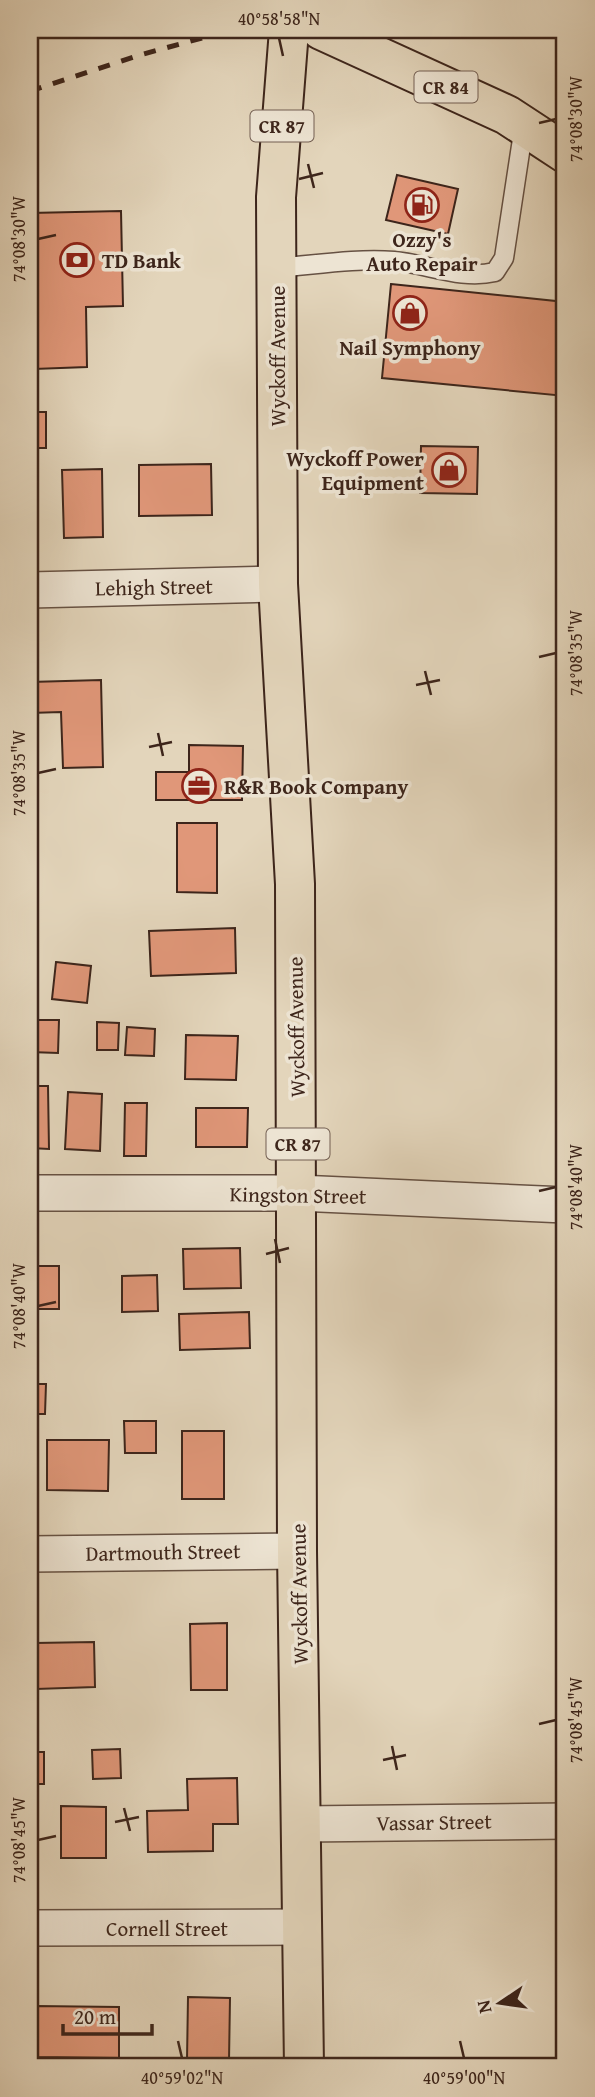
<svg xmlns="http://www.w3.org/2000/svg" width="595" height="2097" viewBox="0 0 595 2097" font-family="'Gentium Book Plus',serif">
	<rect width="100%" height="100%" fill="#e3d5bb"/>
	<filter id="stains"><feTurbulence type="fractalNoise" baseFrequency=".00286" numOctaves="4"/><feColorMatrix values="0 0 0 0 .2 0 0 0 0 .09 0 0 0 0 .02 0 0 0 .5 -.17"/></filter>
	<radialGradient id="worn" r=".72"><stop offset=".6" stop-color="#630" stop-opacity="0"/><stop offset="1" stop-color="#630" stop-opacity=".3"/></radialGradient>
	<path fill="#b0be93" stroke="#767257" stroke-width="2" d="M30 51 38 120 30 125Z"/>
	<path fill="#e09779" stroke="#3d251b" stroke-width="2" d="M397 175 458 189 448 234 386 220Z
		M121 211 123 306 86 307 87 367 34 369 30 213Z
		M391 284 565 302V396L382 378Z
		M30 412H46V448H30Z
		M421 446 478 447 477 494 420 493Z
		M211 464 212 515 139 516V465Z
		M102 469 103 537 64 538 62 470Z
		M30 480H34V541H30Z
		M101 680 103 767 63 768 61 712 30 713V682Z
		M189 745 243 746 242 800H156V772H189Z
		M177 823H217V893L177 892Z
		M235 928 236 973 151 976 149 931Z
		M56 962 91 966 87 1003 52 999Z
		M32 1020H59L58 1053 30 1052Z
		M97 1022 119 1023 118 1050H97Z
		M127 1027 155 1029 154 1056 125 1055Z
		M186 1035 238 1036 236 1080 185 1079Z
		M30 1086H48L49 1149 30 1148Z
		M68 1092 102 1094 100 1151 65 1149Z
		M125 1103H147L146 1156H124Z
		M196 1108H248L247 1147H196Z
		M240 1248 241 1288 184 1289 183 1249Z
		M30 1266H59V1309H30Z
		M157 1275 158 1311 122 1312V1276Z
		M249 1312 250 1348 180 1350 179 1314Z
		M30 1337 36 1338 33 1366H30Z
		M30 1384H46L45 1414H30Z
		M124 1421H156V1453H125Z
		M182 1431H224V1499H182Z
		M47 1440H109L108 1491 47 1490Z
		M227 1623V1690H191L190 1624Z
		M94 1642 95 1687 36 1689 35 1643Z
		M120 1749 121 1778 93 1779 92 1750Z
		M30 1752H44V1784H30Z
		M237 1778 238 1824H213V1851L148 1852 147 1811 188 1810 187 1779Z
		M61 1806 106 1807V1858H61Z
		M188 1997 230 1998 229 2061 187 2060Z
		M36 2006 119 2007V2058L36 2057Z"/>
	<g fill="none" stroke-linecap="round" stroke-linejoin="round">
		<g stroke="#665143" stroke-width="21">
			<path id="lane" d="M276 268C315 265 355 258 394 261 428 264 461 280 495 272L504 258 524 126"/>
		</g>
		<g stroke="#665143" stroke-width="38">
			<path id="street" d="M30 590 278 584
				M30 1193H298L565 1205
				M30 1554 297 1551
				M303 1824 565 1821
				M30 1928 303 1927"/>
		</g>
		<g stroke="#3d251b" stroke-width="42">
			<path id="primary" d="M289 30 276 197 278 584 295 884 297 1551 304 2067
				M321 30 507 115 565 153"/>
		</g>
		<use href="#lane" stroke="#ede4d3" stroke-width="18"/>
		<use href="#street" stroke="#ede4d3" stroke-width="35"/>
		<use href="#primary" stroke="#e3d5bb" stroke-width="38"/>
		<path stroke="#3d251b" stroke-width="5" stroke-dasharray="12 12" stroke-linecap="butt" d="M30 91 140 55 231 30"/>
	</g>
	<path fill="none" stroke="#3d251b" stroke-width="2.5" d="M279 38 283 56M539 123 556 119M308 164 314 188M299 179 323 173M38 239 56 235M539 657 556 653M425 671 431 695M416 685 440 680M158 733 163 756M149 747 172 742M38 773 56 769M539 1191 556 1187M275 1239 280 1263M266 1254 289 1248M38 1306 56 1302M539 1724 556 1720M392 1746 397 1770M383 1760 406 1755M124 1808 130 1831M115 1822 139 1817M38 1840 56 1836M178 2041 182 2058M460 2041 464 2058"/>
	<defs>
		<g id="fuel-ring" transform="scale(1.75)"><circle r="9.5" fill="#ede4d3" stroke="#8f2418" stroke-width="1.5"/><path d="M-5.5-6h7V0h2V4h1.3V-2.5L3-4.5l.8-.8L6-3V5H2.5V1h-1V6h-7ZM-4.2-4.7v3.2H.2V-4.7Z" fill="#8f2418"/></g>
		<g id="bank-ring" transform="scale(1.75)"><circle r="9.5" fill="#ede4d3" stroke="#8f2418" stroke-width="1.5"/><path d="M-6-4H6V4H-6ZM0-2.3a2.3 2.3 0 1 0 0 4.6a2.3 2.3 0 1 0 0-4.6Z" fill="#8f2418"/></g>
		<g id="shop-ring" transform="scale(1.75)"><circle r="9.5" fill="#ede4d3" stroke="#8f2418" stroke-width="1.5"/><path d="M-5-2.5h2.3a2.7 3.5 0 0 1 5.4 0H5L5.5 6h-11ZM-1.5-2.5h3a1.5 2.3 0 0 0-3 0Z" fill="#8f2418"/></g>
		<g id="office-ring" transform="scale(1.75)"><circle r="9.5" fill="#ede4d3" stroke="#8f2418" stroke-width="1.5"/><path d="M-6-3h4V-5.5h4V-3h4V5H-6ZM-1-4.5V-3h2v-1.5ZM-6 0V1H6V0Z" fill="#8f2418"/></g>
	</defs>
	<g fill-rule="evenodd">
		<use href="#fuel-ring" x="422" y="205"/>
		<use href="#bank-ring" x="77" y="260"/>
		<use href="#shop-ring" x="410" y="313"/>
		<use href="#shop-ring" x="449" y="470"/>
		<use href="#office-ring" x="199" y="786"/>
	</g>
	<g text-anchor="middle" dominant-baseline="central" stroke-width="7" stroke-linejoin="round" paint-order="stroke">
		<g fill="#ede4d3" stroke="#725e52" stroke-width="2">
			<rect x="414.5" y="71.5" width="63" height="31" rx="5"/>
			<rect x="250.5" y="110.5" width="63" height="31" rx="5"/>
			<rect x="266.5" y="1128.5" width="63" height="31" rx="5"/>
		</g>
		<g font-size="19" font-weight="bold" fill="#3d251b">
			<text x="446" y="87">CR 84</text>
			<text x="282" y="126">CR 87</text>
			<text x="298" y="1144">CR 87</text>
		</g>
		<g font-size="21" font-weight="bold" fill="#3d251b" stroke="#ede4d3">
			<text x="422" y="239">Ozzy's<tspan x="422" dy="24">Auto Repair</tspan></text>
			<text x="102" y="260" text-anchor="start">TD Bank</text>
			<text x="410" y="347">Nail Symphony</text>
			<text x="424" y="458" text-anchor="end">Wyckoff Power<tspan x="424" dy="24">Equipment</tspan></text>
			<text x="224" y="786" text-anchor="start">R&amp;R Book Company</text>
		</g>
		<g font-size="21" fill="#3d251b" stroke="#ede4d3">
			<text transform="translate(277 356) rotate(-90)">Wyckoff Avenue</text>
			<text transform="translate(154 587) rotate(-1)">Lehigh Street</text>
			<text transform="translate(296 1027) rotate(-91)">Wyckoff Avenue</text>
			<text transform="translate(298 1195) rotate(1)">Kingston Street</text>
			<text transform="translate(163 1552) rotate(-1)">Dartmouth Street</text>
			<text transform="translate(299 1594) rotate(-91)">Wyckoff Avenue</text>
			<text transform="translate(434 1822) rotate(-1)">Vassar Street</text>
			<text x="167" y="1928">Cornell Street</text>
		</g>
	</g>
	<rect width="595" height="2097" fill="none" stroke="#e3d5bb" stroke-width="77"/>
	<g transform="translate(500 2003) rotate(257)" stroke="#ede4d3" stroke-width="5" paint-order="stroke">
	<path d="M0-5L12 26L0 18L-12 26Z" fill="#3d251b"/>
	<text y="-10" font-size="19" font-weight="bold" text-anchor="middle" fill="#3d251b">N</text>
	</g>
	<path d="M63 2024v10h89v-10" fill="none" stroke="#3d251b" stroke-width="3.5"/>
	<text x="74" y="2024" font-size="21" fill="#3d251b" stroke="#ede4d3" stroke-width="5" paint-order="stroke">20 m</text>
	<rect x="38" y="38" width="518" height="2020" fill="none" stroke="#3d251b" stroke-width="2.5"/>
	<g font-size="18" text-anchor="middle" fill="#3d251b">
		<text x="279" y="25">40°58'58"N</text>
		<text transform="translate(576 119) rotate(-90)" y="6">74°08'30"W</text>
		<text transform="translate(19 239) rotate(-90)" y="6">74°08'30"W</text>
		<text transform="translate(576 653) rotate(-90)" y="6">74°08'35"W</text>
		<text transform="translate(19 773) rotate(-90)" y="6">74°08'35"W</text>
		<text transform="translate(576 1187) rotate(-90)" y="6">74°08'40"W</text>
		<text transform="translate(19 1306) rotate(-90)" y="6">74°08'40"W</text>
		<text transform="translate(576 1720) rotate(-90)" y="6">74°08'45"W</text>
		<text transform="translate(19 1840) rotate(-90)" y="6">74°08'45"W</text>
		<text x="182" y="2084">40°59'02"N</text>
		<text x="464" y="2084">40°59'00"N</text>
	</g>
	<rect width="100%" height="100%" filter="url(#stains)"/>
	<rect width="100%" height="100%" fill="url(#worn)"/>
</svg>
